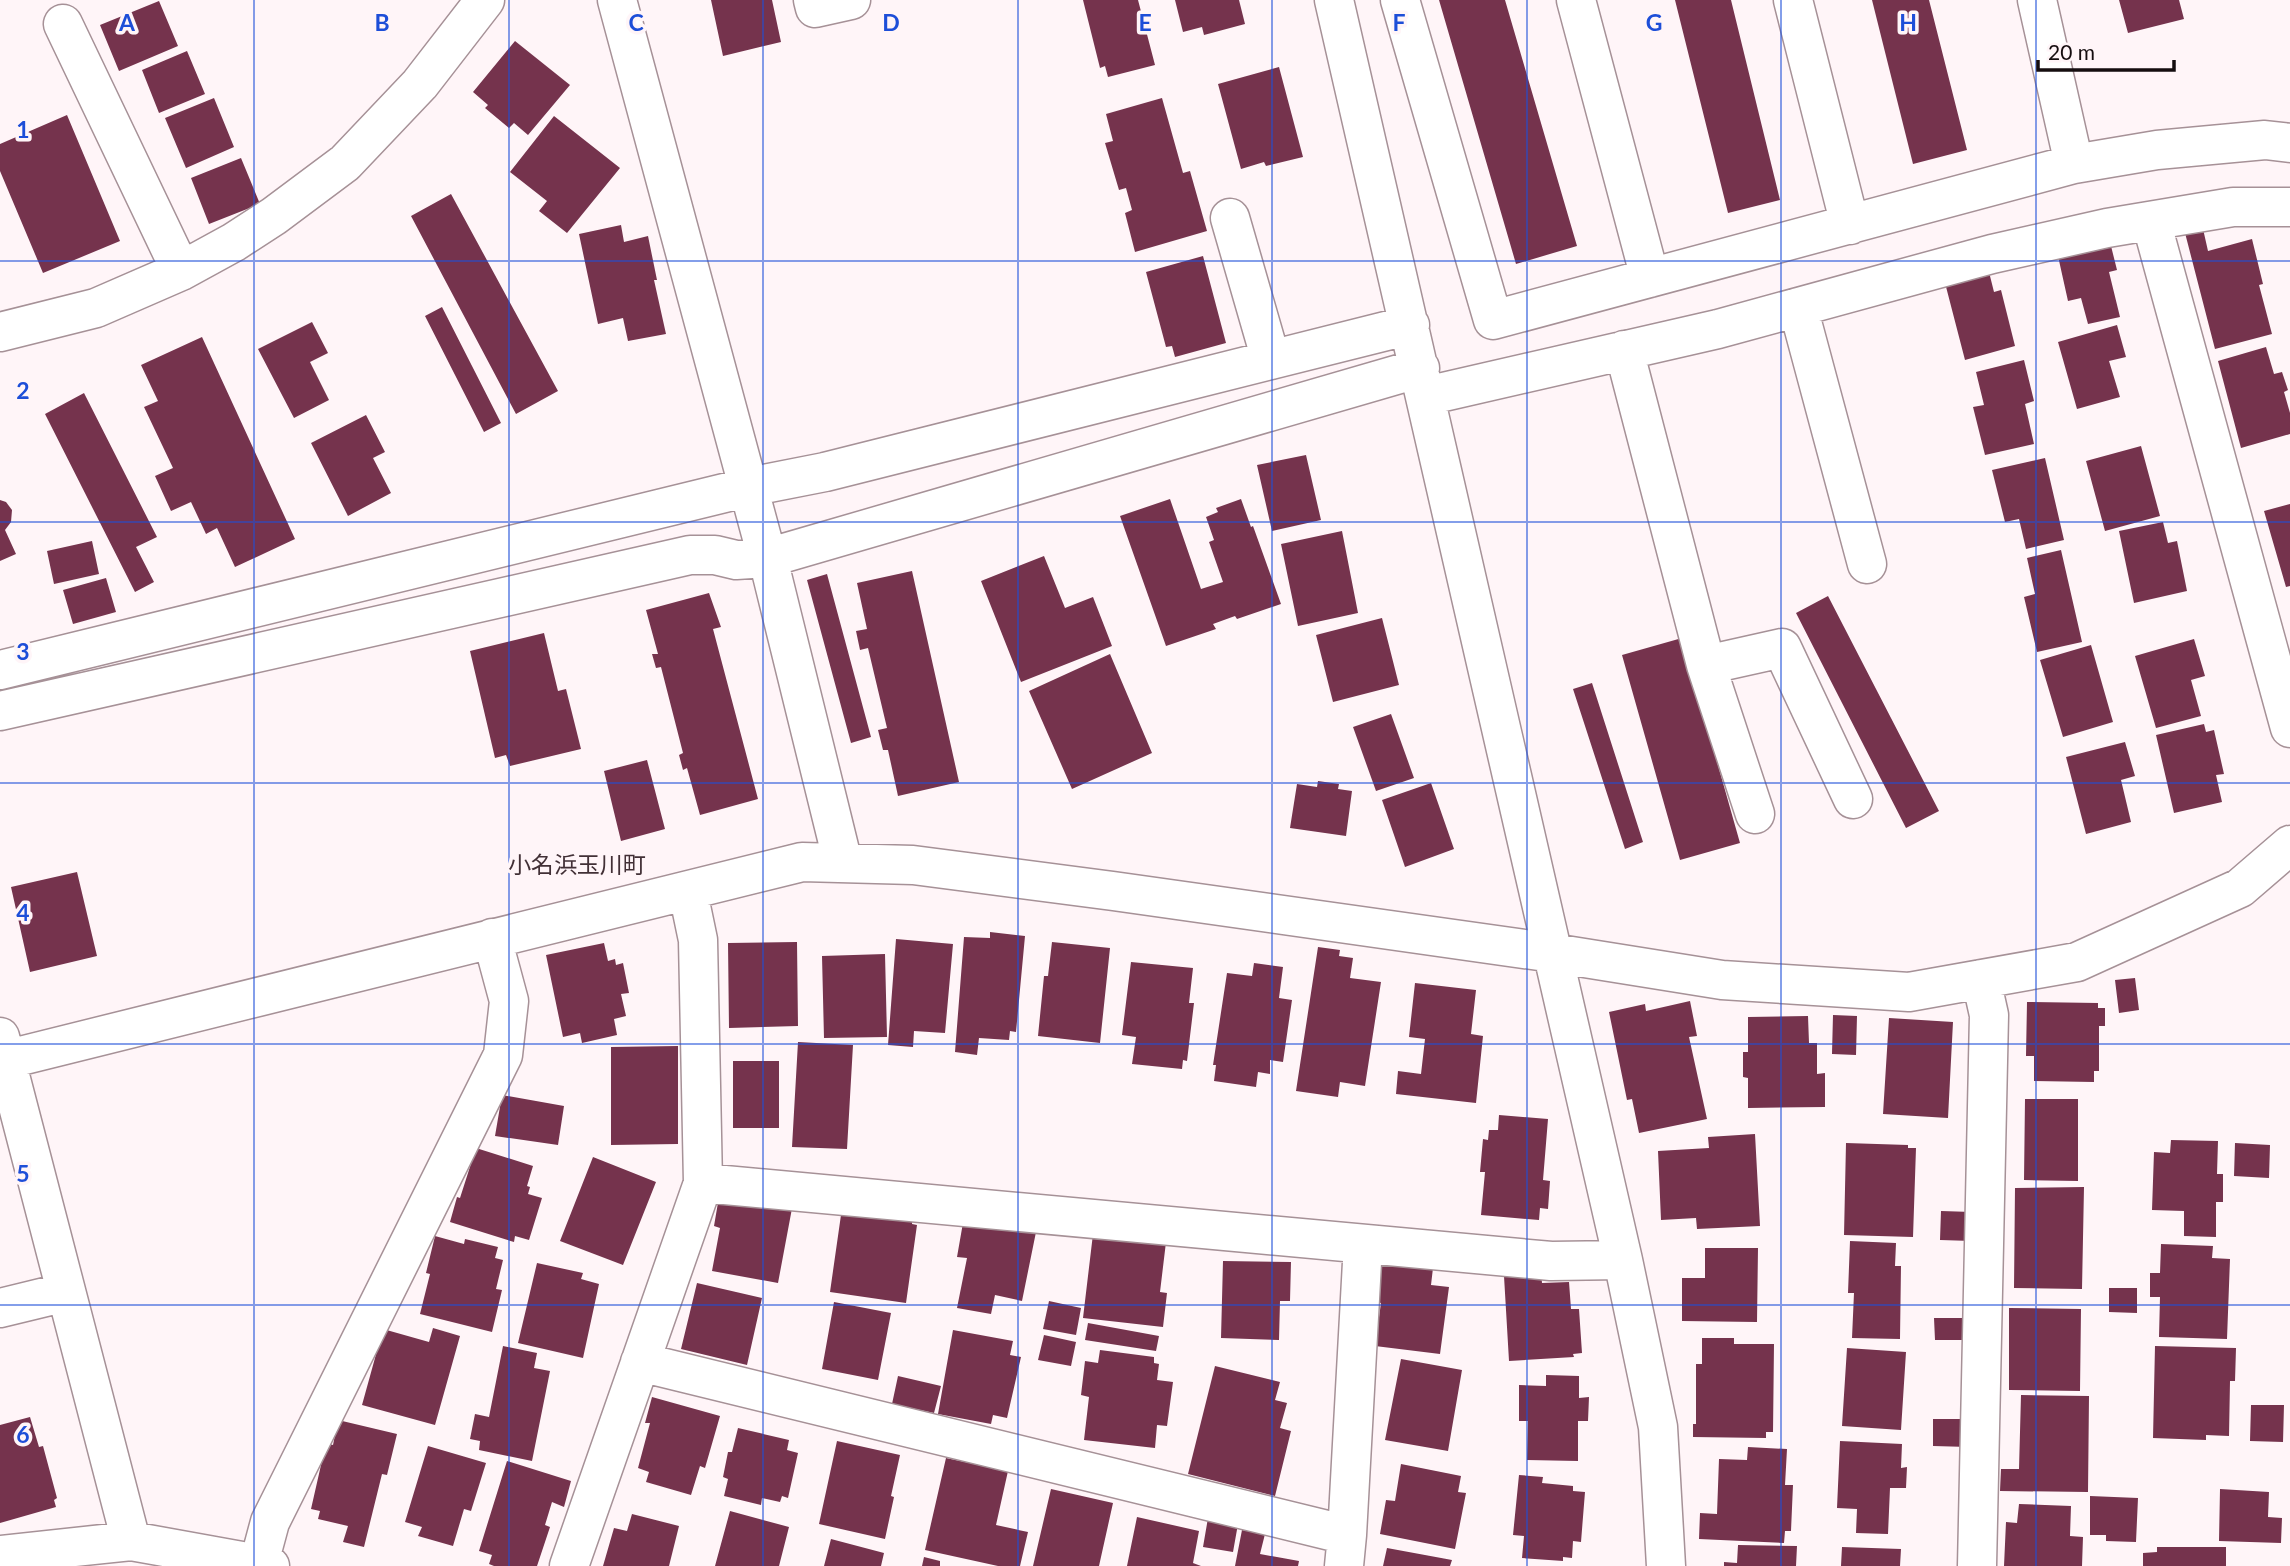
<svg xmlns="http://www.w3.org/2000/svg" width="2290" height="1566" viewBox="0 0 2290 1566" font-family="Lato,'Noto Sans JP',sans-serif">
	<rect width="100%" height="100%" fill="#fff5f8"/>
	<path fill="#75334d" d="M711 0H772L781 42 723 56Z
		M1083 0H1138L1155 65 1108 77 1105 66 1100 68Z
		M1175 0H1239L1245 24 1204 35 1202 27 1183 32Z
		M1439 0H1505L1577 246 1516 264Z
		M1675 0H1731L1780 200 1728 213Z
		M1872 0H1929L1967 150 1913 164Z
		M2119 0H2179L2184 19 2128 33Z
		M159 1 178 46 119 71 100 25Z
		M515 41 570 85 528 135 514 123 509 128 485 108 488 105 473 92Z
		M187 51 205 94 159 113 142 70Z
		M1279 67 1303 157 1266 166 1264 162 1241 169 1218 84Z
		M214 98 234 147 186 168 165 118Z
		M1162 98 1183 173 1190 171 1207 231 1135 252 1125 213 1132 210 1126 188 1119 190 1105 143 1113 141 1106 114Z
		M67 115 120 241 43 273 0 171V144Z
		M554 116 620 168 567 233 539 211 547 201 510 172Z
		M241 158 260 204 209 224 191 178Z
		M451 194 558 391 516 414 411 216Z
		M2201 220 2208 251 2252 239 2263 284 2259 285 2272 334 2215 349 2184 229Z
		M621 225 624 242 648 236 657 280H654L666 334 628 341 623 318 598 324 579 234Z
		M2108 234 2117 270 2109 272 2120 317 2088 324 2081 298 2068 301 2056 247Z
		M1203 256 1226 343 1175 357 1172 346 1166 347 1146 272Z
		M1988 268 1994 292 2001 290 2015 346 1965 360 1944 279Z
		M442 307 501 423 484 432 425 316Z
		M312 322 328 353 310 362 329 400 294 418 258 349Z
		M2117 325 2126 357 2109 361 2120 397 2077 409 2058 342Z
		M202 337 295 539 235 567 217 528 206 534 191 502 171 511 155 476 173 468 144 407 158 401 141 365Z
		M2266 347 2274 374 2282 372 2288 390 2284 392 2290 413V434L2241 448 2218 361Z
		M2024 360 2034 401 2025 404 2034 444 1985 455 1973 407 1984 405 1976 372Z
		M84 393 157 537 136 547 154 582 135 592 45 414Z
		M366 415 385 452 373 458 391 493 348 516 311 443Z
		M2141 446 2160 516 2105 531 2086 461Z
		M1306 455 1321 520 1272 531 1257 465Z
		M2045 458 2064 540 2026 549 2019 519 2005 522 1992 470Z
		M1170 499 1201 589 1223 582 1209 542 1214 540 1206 517 1218 512 1216 508 1241 499 1251 527 1253 526 1281 604 1237 619 1235 616 1213 624 1216 629 1166 646 1120 516Z
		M0 500 6 502 12 510 11 522 5 530 16 554 0 561Z
		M2290 504V586L2286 587 2264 511Z
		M2163 522 2168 543 2177 541 2187 591 2134 603 2119 531Z
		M1342 531 1358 613 1298 626 1281 544Z
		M92 541 99 574 54 584 47 551Z
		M2061 550 2082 642 2037 652 2024 597 2035 594 2027 558Z
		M1044 556 1065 608 1093 597 1112 646 1021 682 981 581Z
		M912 571 959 782 898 796 888 750H883L878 730 887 728 868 648 860 650 856 631 867 629 857 583Z
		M827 574 871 737 851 743 807 580Z
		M106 578 116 612 73 624 63 590Z
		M709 593 721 627 713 629 758 799 700 815 687 768 683 770 679 755 683 753 661 667 656 668 652 654H658L646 610Z
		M1828 596 1939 811 1906 828 1796 613Z
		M1382 618 1399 685 1333 702 1316 635Z
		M544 633 558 691 566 689 581 749 510 766 506 755 495 758 470 651Z
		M1682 638 1740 843 1680 860 1622 655Z
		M2194 639 2205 676 2191 680 2201 716 2156 728 2135 656Z
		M2091 645 2113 722 2063 737 2040 660Z
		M1110 654 1152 753 1072 789 1029 691Z
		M1592 683 1643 842 1625 849 1573 689Z
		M1391 714 1414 778 1376 791 1353 727Z
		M2204 724 2206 732 2214 730 2224 774 2216 775 2222 802 2174 813 2156 735Z
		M2125 742 2135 776 2121 780 2131 822 2086 834 2066 757Z
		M647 760 665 829 621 841 604 771Z
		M1318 781 1339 784 1338 789 1352 791 1346 836 1290 828 1297 784 1317 787Z
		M1431 783 1454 849 1405 867 1382 800Z
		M77 872 97 956 30 972 11 887Z
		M990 932 1025 936 1016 1032 1010 1031 1009 1040 979 1038 977 1055 955 1052 964 937 990 938Z
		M896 939 953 944 945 1033 914 1031 913 1047 888 1045Z
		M797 942 798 1026 729 1028 728 943Z
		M1052 942 1110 948 1100 1043 1038 1036 1044 976H1048Z
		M604 943 608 961 615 959 616 965 623 963 629 993 621 994 626 1016 614 1019 617 1035 582 1043 580 1033 563 1037 546 955Z
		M1318 947 1340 950 1339 956 1353 958 1350 978 1381 982 1365 1086 1340 1082 1338 1097 1296 1091Z
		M885 954 887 1037 824 1038 822 956Z
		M1131 962 1193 968 1189 1003H1194L1187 1061 1183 1060 1182 1069 1132 1064 1136 1037 1122 1035Z
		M1254 963 1283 967 1279 998 1292 1000 1283 1062 1270 1060V1074L1258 1072 1256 1087 1214 1081 1216 1065H1213L1227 973 1252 976Z
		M2135 978 2139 1010 2119 1013 2115 980Z
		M1415 983 1476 990 1471 1034 1483 1036 1476 1103 1396 1094 1398 1071 1421 1074 1425 1039 1409 1037Z
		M1690 1001 1697 1036 1689 1037 1707 1119 1639 1133 1632 1099 1627 1100 1609 1012 1645 1004 1646 1011Z
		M2027 1002 2098 1003V1008H2105V1026H2099V1071H2094V1082L2034 1081V1056H2026Z
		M1833 1015 1857 1016 1856 1055 1832 1054Z
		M1808 1016 1809 1043H1817V1074L1825 1073V1107L1748 1108V1078L1743 1077V1052H1748V1017Z
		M1889 1018 1953 1022 1948 1118 1883 1114Z
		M798 1042 853 1045 847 1149 792 1147Z
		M678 1046V1144L611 1145V1047Z
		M733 1061H779V1128H733Z
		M502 1095 564 1106 558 1145 495 1136Z
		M2025 1099H2078V1181L2024 1180Z
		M1499 1115 1548 1119 1543 1180 1550 1181 1548 1209 1540 1208 1539 1220 1481 1215 1485 1172H1480L1483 1139 1488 1140 1489 1130H1498Z
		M1755 1134 1760 1226 1697 1229 1696 1218 1661 1220 1658 1151 1709 1148 1708 1137Z
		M2171 1140 2218 1141 2217 1174H2223V1202H2216V1237L2184 1236V1211L2152 1210 2154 1152 2170 1153Z
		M1846 1143 1908 1145V1148H1916L1913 1237 1844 1235Z
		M2235 1143 2270 1145 2269 1178 2234 1176Z
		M476 1148 533 1166 527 1186 530 1187 528 1194 542 1198 529 1240 515 1236 514 1242 450 1222 457 1197 460 1198Z
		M593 1157 656 1182 623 1265 560 1241Z
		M2084 1187 2082 1289 2014 1288 2015 1188Z
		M720 1191 793 1203 778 1283 712 1271 720 1228 714 1226Z
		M843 1201 913 1211 912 1224 917 1225 906 1303 830 1292Z
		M1941 1211 1972 1212V1241L1940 1240Z
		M964 1217 1036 1232 1022 1301 995 1295 991 1314 957 1308 967 1258 957 1257Z
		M1093 1234 1166 1242 1160 1292 1167 1293 1163 1327 1083 1318Z
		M435 1236 464 1244 465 1239 498 1247 495 1258 503 1260 496 1289 502 1290 492 1332 420 1314 430 1274 426 1273Z
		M1850 1241 1896 1243 1895 1266H1901L1900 1339 1852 1338 1854 1293H1848Z
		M2161 1244 2213 1246 2212 1258 2230 1259 2227 1339 2159 1337 2160 1297H2150V1273H2160Z
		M1705 1248H1758L1757 1322 1682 1321V1278H1705Z
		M1223 1261 1291 1262 1290 1301H1280L1279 1340 1221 1338Z
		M1382 1261 1433 1268 1431 1285 1449 1287 1440 1354 1375 1346 1381 1303 1377 1302Z
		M537 1263 583 1273 581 1279 599 1284 583 1358 518 1343Z
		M1541 1273 1542 1283 1569 1282 1571 1309H1579L1582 1353 1573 1354 1574 1357 1509 1361 1504 1276Z
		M697 1283 762 1298 747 1365 681 1349Z
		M2109 1288H2137V1313L2109 1312Z
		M1049 1301 1081 1308 1076 1335 1043 1329Z
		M834 1302 891 1313 878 1380 822 1369Z
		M2009 1308 2081 1309 2080 1391 2009 1390Z
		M1934 1318H1965L1966 1340H1935Z
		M1088 1323 1159 1336 1156 1351 1085 1340Z
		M433 1328 460 1336 435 1425 362 1405 383 1329 429 1342Z
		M953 1330 1013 1341 1010 1355 1021 1357 1007 1418 993 1415 991 1424 938 1414Z
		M1044 1335 1076 1342 1071 1366 1038 1360Z
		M1702 1338H1734V1344H1774L1773 1432H1766V1438L1693 1437V1424H1696V1364H1702Z
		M503 1346 537 1353 534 1368 550 1371 532 1461 479 1450 480 1441 470 1439 475 1414 489 1417Z
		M2155 1346 2236 1348 2235 1381H2230L2229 1436 2206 1435V1440L2153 1438Z
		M1847 1348 1906 1352 1901 1430 1842 1426Z
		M1100 1350 1154 1357V1363L1159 1364 1157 1380 1173 1382 1167 1426 1157 1425 1155 1448 1084 1440 1089 1397 1081 1395 1085 1361 1098 1363Z
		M1401 1359 1462 1370 1448 1451 1385 1440Z
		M1215 1366 1280 1382 1275 1400 1287 1403 1280 1428 1291 1431 1275 1496 1188 1474Z
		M1546 1375 1579 1376V1398L1589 1397 1588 1421H1578V1461L1527 1460 1528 1421H1519V1385L1546 1386Z
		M898 1376 941 1386 934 1413 892 1404Z
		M2021 1395 2089 1396 2088 1492 2000 1491 2001 1469H2019Z
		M652 1397 720 1416 705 1468 700 1466 691 1495 646 1482 649 1472 638 1468 650 1423H645Z
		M2251 1405H2284L2283 1442 2250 1441Z
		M30 1417 39 1447 43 1446 57 1498 54 1500 56 1507 0 1523V1425Z
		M1933 1419H1970L1969 1447 1933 1446Z
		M338 1420 397 1434 387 1475 382 1474 364 1547 343 1542 348 1526 318 1519 320 1511 311 1509 326 1443 333 1445Z
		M738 1428 789 1440 787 1450 798 1453 788 1498 782 1496 780 1502 762 1498 761 1505 724 1496 728 1479 723 1477 728 1452H732Z
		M837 1441 900 1455 891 1496 894 1497 885 1539 819 1524Z
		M1840 1441 1902 1444 1901 1468 1907 1467 1906 1488H1890L1888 1534 1856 1533 1857 1509 1837 1508Z
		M428 1446 486 1463 471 1511 464 1509 453 1546 418 1536 422 1527 405 1522Z
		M1748 1447 1787 1449 1785 1485H1793L1791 1531H1785L1784 1543 1699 1539 1700 1513 1717 1514 1719 1459 1747 1460Z
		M946 1458 1008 1471 996 1525 1028 1532 1020 1566H998L925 1550Z
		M507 1461 571 1481 564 1507 552 1502 545 1525 550 1527 537 1566H494L489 1564 492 1555 479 1551Z
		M1401 1464 1461 1476 1458 1492 1466 1493 1455 1549 1380 1534 1386 1500 1395 1501Z
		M1519 1475 1543 1477 1542 1483 1573 1486V1491L1585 1492 1581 1542 1573 1541 1572 1558 1563 1557V1561L1522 1558 1524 1536 1513 1535Z
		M1051 1489 1113 1503 1099 1566H1033Z
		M2220 1489 2269 1492 2268 1517 2282 1518 2281 1543 2219 1541Z
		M2090 1496 2138 1498 2136 1542 2106 1541V1535H2090Z
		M2019 1504 2071 1506 2070 1536 2083 1537 2082 1566H2004L2006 1522 2017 1523Z
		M730 1511 789 1527 779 1566H715Z
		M632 1514 679 1526 669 1566H603L614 1528 627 1531Z
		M1137 1517 1199 1531 1193 1563 1201 1566H1127Z
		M1208 1518 1238 1524 1233 1552 1203 1547Z
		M1242 1530 1265 1534 1260 1554 1299 1561 1298 1566H1235Z
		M831 1539 884 1553 881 1566H824Z
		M1738 1545 1797 1546 1796 1566H1724V1562L1737 1563Z
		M1842 1547 1901 1549 1900 1566H1841Z
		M2157 1547H2226V1566H2143V1553L2157 1552Z
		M1387 1548 1452 1560 1450 1566H1383Z
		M924 1557 940 1561V1566H922Z"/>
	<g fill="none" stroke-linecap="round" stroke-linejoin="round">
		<g stroke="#a69197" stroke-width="41">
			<path id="minor" d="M617 0 772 575 843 863
				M813 0 815 8 851 0
				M1334 0 1623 1260 1658 1427 1666 1566
				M1400 0 1493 320 2074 164 2157 150 2265 140 2290 143
				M1576 0 1650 278
				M1793 0 1850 225
				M2037 0 2074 164
				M63 24 181 271
				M1230 218 1271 360
				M2151 221 2290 728
				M1798 307 1867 564
				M0 332 96 308 181 271 234 242 274 216 345 163 420 84 485 0
				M1624 350 1706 665 1755 814
				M1426 396 1718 329 1992 254 2107 228 2233 207H2290
				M1706 665 1782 648 1853 799
				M0 670 749 487 825 472 1410 325
				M0 711 690 555H715L736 560 767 558 1420 368
				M0 1037 131 1541
				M0 1061 802 862 913 865 1113 891 1553 953 1722 980 1909 992 2077 962 2240 888 2290 845
				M703 1183 1551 1261 1623 1260
				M0 1308 66 1292
				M640 1362 1347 1535
				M0 1555 131 1541 270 1566
				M259 1563 270 1522 503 1055 509 1001 492 938
				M569 1566 703 1183 698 940 688 892
				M1344 1566 1347 1535 1363 1244
				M1977 1566 1989 1015 1981 979"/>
		</g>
		<use href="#minor" stroke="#fff" stroke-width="38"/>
	</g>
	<path fill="none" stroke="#1d4ed8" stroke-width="2" stroke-opacity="0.55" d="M254 0V1566M509 0V1566M763 0V1566M1018 0V1566M1272 0V1566M1527 0V1566M1781 0V1566M2036 0V1566M0 261H2290M0 522H2290M0 783H2290M0 1044H2290M0 1305H2290"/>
	<g text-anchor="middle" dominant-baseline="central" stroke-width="7" stroke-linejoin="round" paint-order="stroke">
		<g font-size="23" fill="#423036" stroke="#fff5f8">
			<text x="577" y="864">小名浜玉川町</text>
		</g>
	</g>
	<g font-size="23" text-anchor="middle" font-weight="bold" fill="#1d4ed8" stroke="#fff5f8" stroke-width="7" stroke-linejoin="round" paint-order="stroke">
		<text x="127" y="31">A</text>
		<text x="382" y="31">B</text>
		<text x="636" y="31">C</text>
		<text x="891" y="31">D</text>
		<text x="1145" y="31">E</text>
		<text x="1399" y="31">F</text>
		<text x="1654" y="31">G</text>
		<text x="1908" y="31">H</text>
		<text x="23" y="138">1</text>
		<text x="23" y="399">2</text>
		<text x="23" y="660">3</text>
		<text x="23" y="921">4</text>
		<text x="23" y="1182">5</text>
		<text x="23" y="1443">6</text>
	</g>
	<path d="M2038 60v10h136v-10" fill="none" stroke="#150d0f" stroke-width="3.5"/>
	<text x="2048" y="60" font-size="21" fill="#150d0f" stroke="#fff5f8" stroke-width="5" paint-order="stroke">20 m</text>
</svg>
